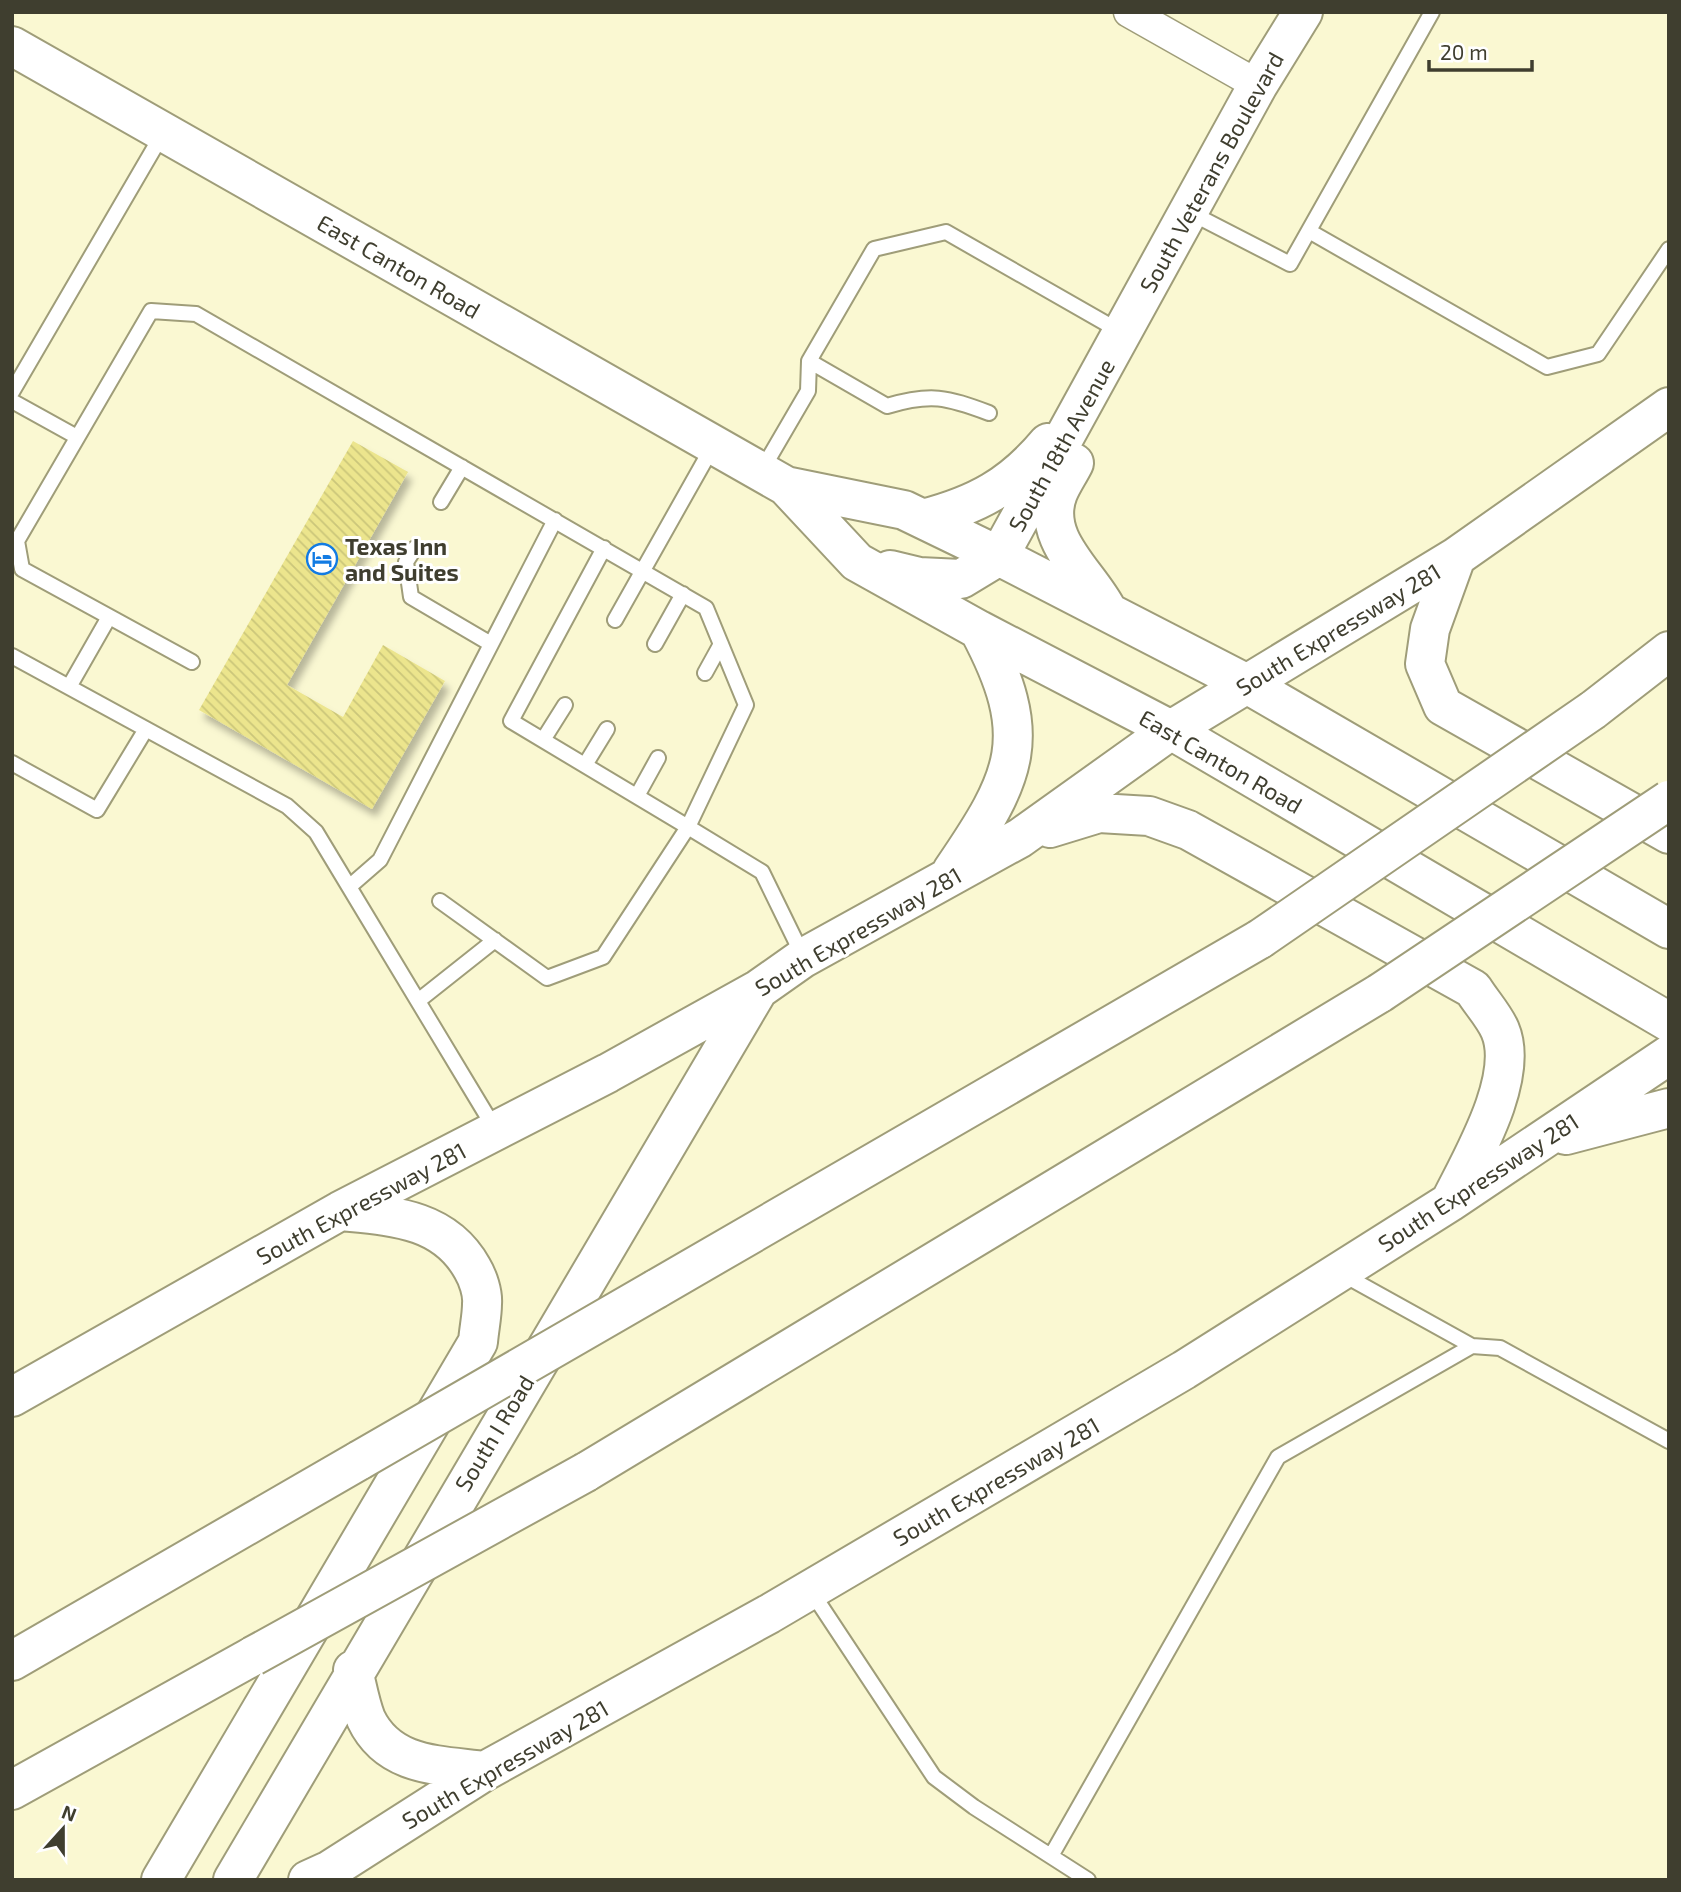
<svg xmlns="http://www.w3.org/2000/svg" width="1681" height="1892" viewBox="0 0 1681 1892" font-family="'Exo 2',sans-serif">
	<defs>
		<pattern id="building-back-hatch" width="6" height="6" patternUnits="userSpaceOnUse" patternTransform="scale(1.75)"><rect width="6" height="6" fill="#ece58d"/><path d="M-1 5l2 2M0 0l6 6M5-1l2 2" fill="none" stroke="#cbc67a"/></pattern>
		<filter id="shadow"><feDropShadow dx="4.5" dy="8" stdDeviation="3.5" flood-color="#0004"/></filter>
	</defs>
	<rect width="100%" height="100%" fill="#faf8d2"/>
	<path fill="url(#building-back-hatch)" filter="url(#shadow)" d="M353 441 408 472 287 685 343 717 383 645 445 681 372 809 199 710Z"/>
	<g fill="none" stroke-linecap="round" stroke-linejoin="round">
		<g stroke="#9f9d79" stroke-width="18">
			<path id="lane" d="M1191 213 1290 264 1432 12
				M1309 231 1547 367 1598 354 1669 249
				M809 361 887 406C931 393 946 397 989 413
				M12 392 163 133
				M12 401 77 437
				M762 470 808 391 809 361 874 249 946 232 1121 332
				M441 502 462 467
				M415 548 406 562 411 597 491 644
				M615 620 713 446
				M655 644 683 594
				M12 656 287 806 316 832 495 1129
				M192 662 22 569 17 541 151 311 196 314 706 608 746 705 688 827 762 872 803 956
				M705 673 721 644
				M69 687 109 617
				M543 740 565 705
				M12 763 97 810 146 729
				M585 765 607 729
				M637 796 658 758
				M349 887 380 860 555 520
				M440 901 547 978 603 957 688 827 511 721 604 548
				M418 1001 495 940
				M1342 1274 1472 1346 1500 1348 1669 1441
				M811 1591 934 1777 974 1807 1088 1880
				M1051 1856 1278 1457 1472 1346"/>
		</g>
		<g stroke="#9f9d79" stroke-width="33">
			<path id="street" d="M1129 12 1258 85"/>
		</g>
		<g stroke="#9f9d79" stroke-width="42">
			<path id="secondary" d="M12 46 786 486 857 562 979 630 1171 730 1669 1022
				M1074 463C1069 473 1062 483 1058 493 1040 539 1088 573 1107 610
				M786 486 904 510 999 556 1247 684 1669 929
				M923 519C977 505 1012 486 1048 443
				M999 556 1258 85 1303 12
				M1456 557 1430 629 1425 664 1443 706 1669 834
				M890 570 919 577 961 579 999 556
				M1050 828 1099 813 1149 816 1188 830 1473 989C1481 1002 1494 1016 1500 1030 1520 1077 1472 1158 1451 1200
				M952 871C1017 776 1036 737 979 630
				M1566 1135 1669 1108
				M12 1397 340 1211 608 1073 759 989 803 958 1020 838 1171 730 1456 557 1669 407
				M353 1670C357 1686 360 1704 366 1719 389 1767 439 1765 485 1771
				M161 1880 478 1342C479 1329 482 1316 482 1304 483 1293 478 1278 472 1268 444 1218 392 1216 340 1211
				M233 1880 758 990
				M308 1880 330 1870 485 1771 769 1614 1184 1370 1450 1202 1669 1055"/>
		</g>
		<g stroke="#9f9d79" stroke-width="42">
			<path id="highway" d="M1593 710 1669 651
				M656 1289 1260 939
				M586 1472 1380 993
				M12 1661 360 1460
				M12 1790 253 1656"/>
		</g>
		<use href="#lane" stroke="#fff" stroke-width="14"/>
		<use href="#street" stroke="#fff" stroke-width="30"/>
		<use href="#secondary" stroke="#fff" stroke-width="38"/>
		<use href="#highway" stroke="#fff" stroke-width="38"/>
		<g stroke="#9f9d79" stroke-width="42" stroke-linecap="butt">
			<path id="highway-bridge" d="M1260 939 1593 710
				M1380 993 1669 800
				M360 1460 656 1289
				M253 1656 586 1472"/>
		</g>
		<use href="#highway-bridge" stroke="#fff" stroke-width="38"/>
	</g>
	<defs>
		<g id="hotel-ring" transform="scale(1.575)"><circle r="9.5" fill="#fff" stroke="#127be3" stroke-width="1.5"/><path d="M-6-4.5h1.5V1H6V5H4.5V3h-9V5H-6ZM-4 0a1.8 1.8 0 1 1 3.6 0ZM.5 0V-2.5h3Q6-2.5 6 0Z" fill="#127be3"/></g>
	</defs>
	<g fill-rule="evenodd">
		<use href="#hotel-ring" x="322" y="559"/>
	</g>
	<g text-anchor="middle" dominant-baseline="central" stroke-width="6" stroke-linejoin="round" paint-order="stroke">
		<g font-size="23" fill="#3f3e2f" stroke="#fff">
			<text transform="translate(1211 172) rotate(-61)">South Veterans Boulevard</text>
			<text transform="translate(399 266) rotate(30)">East Canton Road</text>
			<text transform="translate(1061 445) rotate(-61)">South 18th Avenue</text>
			<text transform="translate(1338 629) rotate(-31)">South Expressway 281</text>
			<text transform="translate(1221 761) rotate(30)">East Canton Road</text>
			<text transform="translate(858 931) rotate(-30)">South Expressway 281</text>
			<text transform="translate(1478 1182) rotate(-33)">South Expressway 281</text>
			<text transform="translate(361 1203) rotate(-28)">South Expressway 281</text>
			<text transform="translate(494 1433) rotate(-59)">South I Road</text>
			<text transform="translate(996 1481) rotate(-30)">South Expressway 281</text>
			<text transform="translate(505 1764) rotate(-30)">South Expressway 281</text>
		</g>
		<g font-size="23" font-weight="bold" fill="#3f3e2f" stroke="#fff" text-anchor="start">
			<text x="345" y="546">Texas Inn<tspan x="345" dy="26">and Suites</tspan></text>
		</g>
	</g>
	<rect width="1681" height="1892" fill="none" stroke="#3f3e2f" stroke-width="28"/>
	<g transform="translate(63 1829) rotate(21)" stroke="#ffffff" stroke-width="5" paint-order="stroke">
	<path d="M0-5L12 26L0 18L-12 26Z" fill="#3f3e2f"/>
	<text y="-10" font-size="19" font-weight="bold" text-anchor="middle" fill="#3f3e2f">N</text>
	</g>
	<path d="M1429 60v10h103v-10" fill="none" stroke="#3f3e2f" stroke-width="3.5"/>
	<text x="1440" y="60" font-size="21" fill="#3f3e2f" stroke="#ffffff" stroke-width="5" paint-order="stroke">20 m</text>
</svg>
